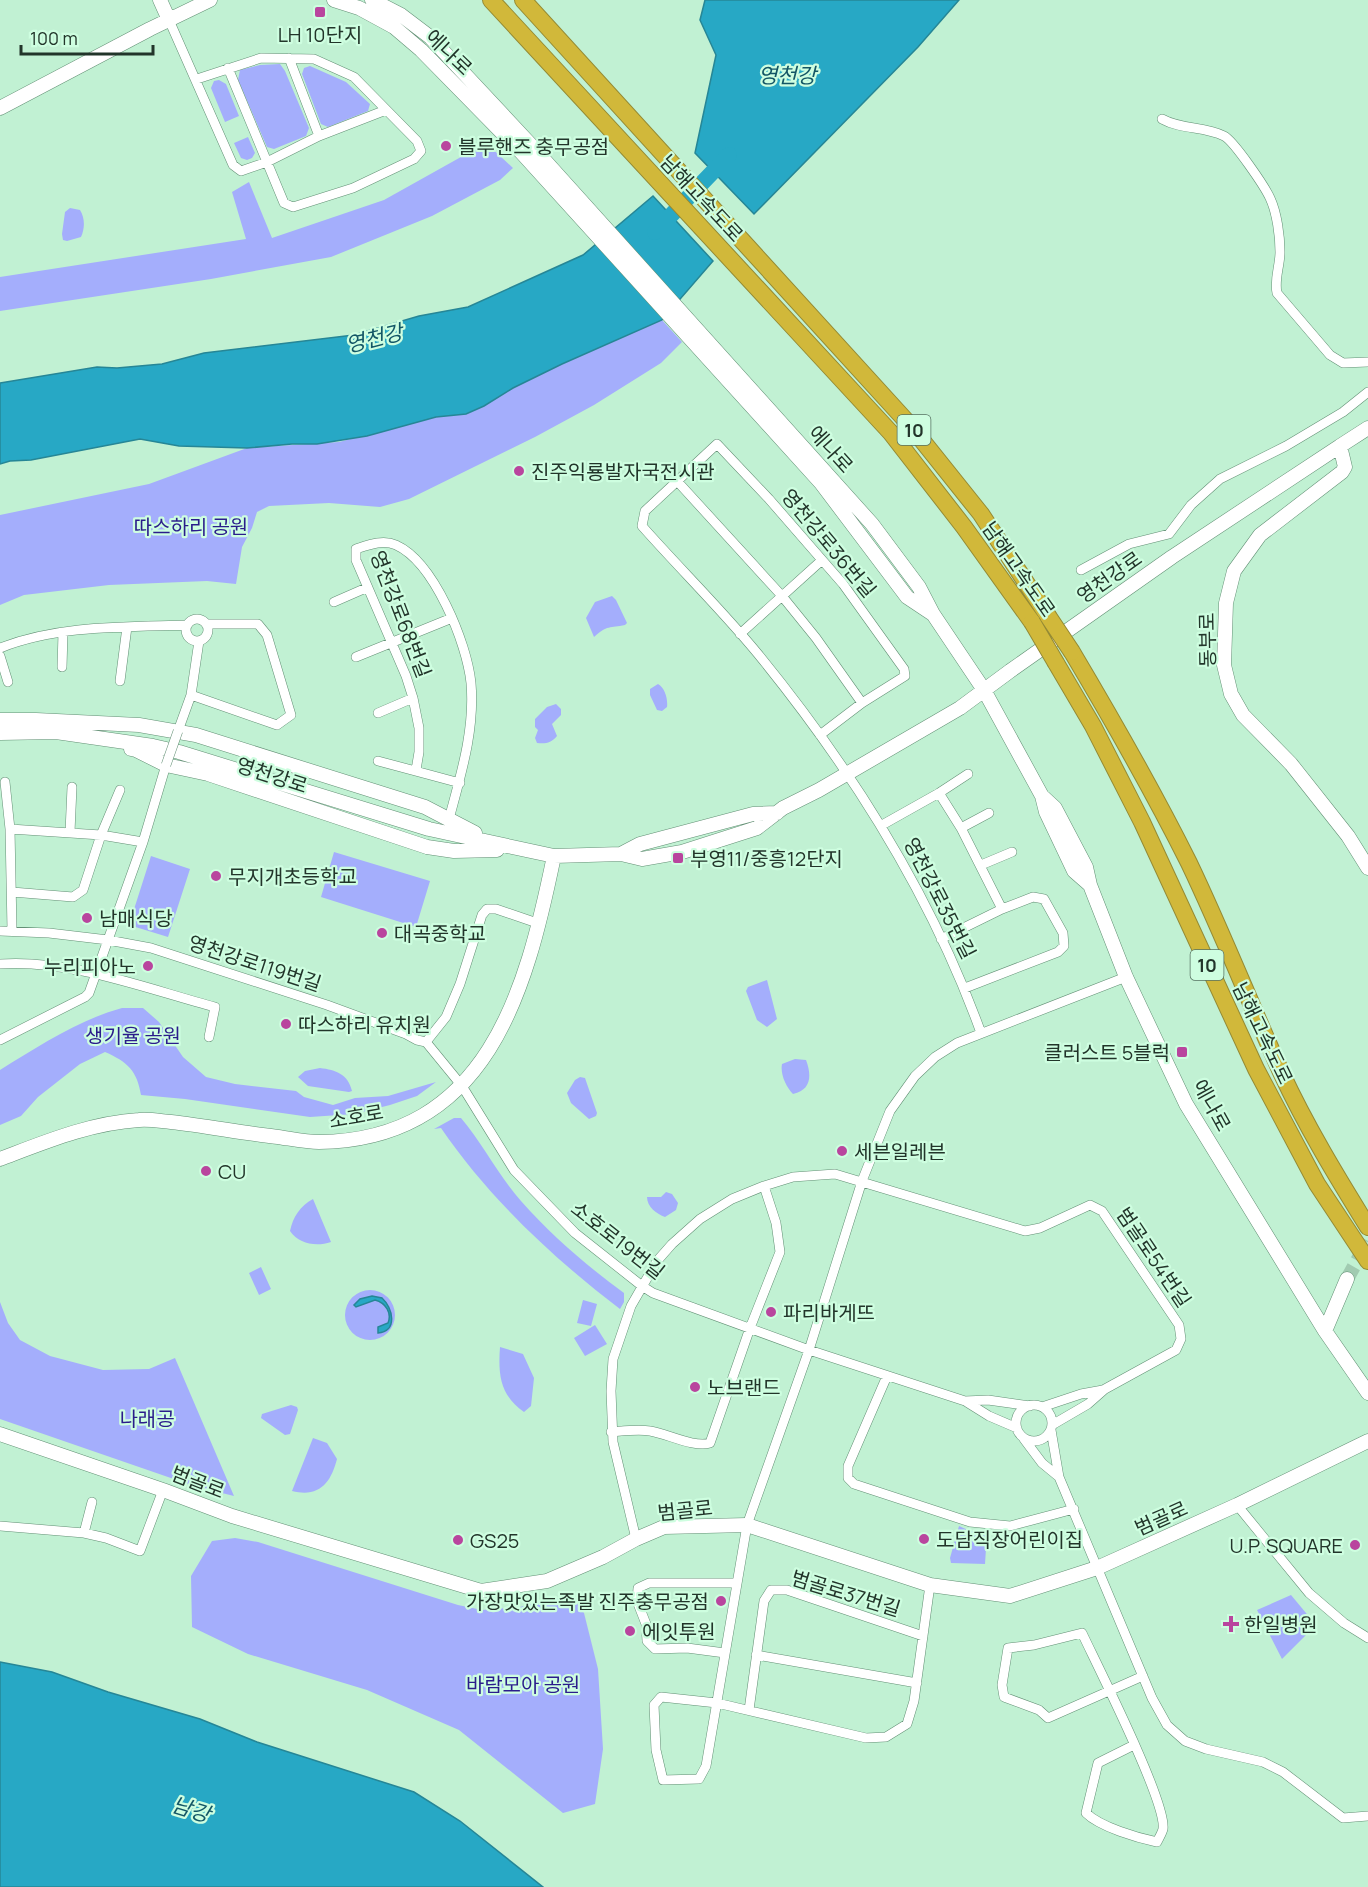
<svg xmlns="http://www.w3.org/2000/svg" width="1368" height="1887" viewBox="0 0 1368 1887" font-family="Manrope,'Noto Sans KR',sans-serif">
	<rect width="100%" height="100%" fill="#c1f1d3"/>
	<path fill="#a4aefc" d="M280 64 285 71 309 128 306 136 274 149 267 147 238 80 240 70 260 65Z
		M310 66 346 82 370 104 368 111 328 127 321 124 302 74 304 68Z
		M219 80 226 84 239 116 225 122 211 88 214 81Z
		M248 137 255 153 252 158 247 160 241 158 234 143Z
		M486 143 513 168 500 180 432 216 331 257 211 279 0 311V277L246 239 232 192 249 182 272 238 384 200Z
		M70 208 80 210C85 218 85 228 81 237L67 241 63 240 62 234 65 212Z
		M662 320 682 342 661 363 594 405 535 437 409 499 380 507 329 503 269 506 257 512 252 528 242 547 236 584 207 581 109 585 24 595 0 605V515L149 484 247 448 339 442 436 417 466 414 484 406 513 388 562 364Z
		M612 596 616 600 627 623 625 625C610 628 607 625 594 637L586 618 595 602Z
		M658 684C665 688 668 699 667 707L662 711 657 710 650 695V689Z
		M556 704 561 709V715L552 724 557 736C551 743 546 744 537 743L535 738 538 730 535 727V719L547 707Z
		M334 852 430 881 416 927 321 897Z
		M151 856 190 869 168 937 129 925Z
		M767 980 777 1019 767 1027 757 1020 746 991 748 987Z
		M122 1008H143L159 1022 183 1057 206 1077 235 1084 296 1091 304 1097 333 1105 355 1098 388 1096 436 1082 417 1096 390 1105 354 1114 310 1117 185 1099 141 1095C137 1071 128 1062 105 1052L80 1064 38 1097 21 1116 0 1125V1070C39 1046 78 1020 122 1008Z
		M795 1059 806 1060C812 1076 811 1090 793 1094 786 1087 780 1074 782 1064Z
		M320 1068C336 1070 348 1074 352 1091L349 1092 308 1086 298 1077 305 1071Z
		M580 1077 585 1078 597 1113 596 1116 589 1119 571 1103 567 1093 575 1080Z
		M454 1118H461C483 1144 498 1175 521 1201 551 1235 587 1266 624 1293V1302L620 1309C553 1258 488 1197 441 1128L434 1129Z
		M666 1192 672 1194 678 1203 676 1210 665 1217C657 1214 647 1207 647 1197H661Z
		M313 1199 331 1242C316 1247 299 1244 290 1231 293 1217 300 1206 313 1199Z
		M261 1267 271 1289 259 1295 249 1273Z
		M345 1315a25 25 0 1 1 50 0a25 25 0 1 1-50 0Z
		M583 1300 597 1304 591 1326 577 1323Z
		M0 1302 8 1323 20 1340 50 1356 103 1370 149 1369 175 1358 234 1496 194 1486 0 1419Z
		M595 1325 607 1344 585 1356 574 1338Z
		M500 1347 523 1354 534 1378 531 1406 524 1412C500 1395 498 1375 500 1347Z
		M291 1405 297 1407 298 1410 290 1434 285 1435 261 1418 262 1414Z
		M313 1438 327 1443 337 1459C331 1482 320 1498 292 1491Z
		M959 1526 970 1531 987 1533 985 1564 951 1563 950 1558Z
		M235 1538 258 1542 458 1605 482 1610 520 1607 549 1599 573 1598 584 1613 598 1669 603 1749 595 1804 563 1813 459 1730 367 1690 248 1654 192 1627 191 1576 212 1541Z
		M1291 1595 1316 1625 1282 1659 1257 1610Z"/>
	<path fill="#27a8c5" stroke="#268696" stroke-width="1.5" d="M705 0H959L918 47 754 214 695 153 716 55 700 20Z
		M653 196 713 261 662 320 562 364 513 388 484 406 466 414 436 417 367 436 317 444H292L247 448 179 446 140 439 31 460 10 461 0 464V383L97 367 117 368 162 364 204 353 354 335 419 316 468 307 583 255Z
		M372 1296 382 1298C393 1308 398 1331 378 1333V1327L388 1323C392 1313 386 1303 375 1300L356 1307 354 1305 360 1299Z
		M0 1662 52 1672 108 1692 200 1719 257 1742 414 1792 460 1821 543 1887H0Z"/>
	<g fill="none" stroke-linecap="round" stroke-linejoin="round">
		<path stroke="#27a8c5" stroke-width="16" d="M655 232 729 155"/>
		<path stroke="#a1cbb1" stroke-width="14" stroke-dasharray="14 7" stroke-linecap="butt" d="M1347 1279 1368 1241"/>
		<g stroke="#639075" stroke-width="10">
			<path id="street" d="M169 20 233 165 241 171 267 162 319 136 386 110
				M289 58 319 136
				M197 79 261 58 314 59 354 77 417 141 421 151 414 159 353 188 293 207 284 203 228 68
				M1162 119C1182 130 1204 126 1224 136 1234 141 1265 187 1270 198 1277 213 1280 236 1280 252 1280 266 1274 279 1277 293L1330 355 1343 363 1368 362
				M677 481 782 596 816 638 862 703
				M1081 570 1129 544 1169 534 1191 505 1220 479 1286 446 1343 412 1368 392
				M334 602 366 588
				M186 630a11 11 0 1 1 22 0a11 11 0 1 1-22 0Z
				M740 634 822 560
				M0 648C58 625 125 627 187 625
				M0 656 8 682
				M356 657 452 618
				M62 667 63 633
				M120 681 127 627
				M191 695 277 725 291 715 267 635 258 624H206
				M378 713 413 698
				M178 731 191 695 199 641
				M820 735 862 703 905 676 904 669 843 584 769 499 717 444 645 511 642 526C680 569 722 610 758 654 851 768 931 894 981 1033
				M378 761 460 783
				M416 770 419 752V728L413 698 406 676 356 560V549C368 545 383 539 396 545 434 562 467 643 471 683 475 730 461 774 449 819
				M5 782 10 829 12 930
				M939 793 961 828 1002 909
				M882 825 939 793 968 774
				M961 828 989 813
				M10 829 101 835 143 842
				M70 832 72 787
				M981 865 1012 852
				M12 892 73 897 83 890 101 835 120 790
				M0 931 49 933 108 940 151 948 327 1005 406 1034 417 1040 426 1042 462 1086 514 1170 575 1233 642 1286 653 1293 809 1350 965 1401 989 1416 1017 1428
				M941 939 1002 909 1033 897 1044 899 1063 933 1064 946 1058 952 965 988
				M0 964C71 959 147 989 215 1007L209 1037
				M0 1040 85 997 89 993 143 842 166 765
				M426 1042 446 1017 460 984 482 915 487 909H496L540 924
				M887 1376 848 1466V1478L854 1484 970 1522 1010 1526 1074 1509
				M965 1401 988 1400 1030 1406
				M1016 1423a18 18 0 1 1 36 0a18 18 0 1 1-36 0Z
				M1042 1407 1081 1394 1103 1390
				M1051 1430 1059 1477 1152 1698 1167 1725 1185 1741 1206 1749 1263 1762 1283 1772 1343 1818 1368 1816
				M611 1432C624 1431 638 1429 650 1431 668 1434 694 1448 710 1443L750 1328 780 1252 776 1223 764 1186
				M1024 1439 1042 1463 1059 1477
				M1237 1505 1309 1593 1344 1623 1368 1638
				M0 1526 84 1533 106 1538 140 1551 163 1490
				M84 1533 92 1502
				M636 1539 613 1442 611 1391 613 1359 631 1306 657 1261 672 1244 700 1219 732 1199 764 1186 793 1177 835 1174 1025 1231 1040 1228 1090 1205 1102 1211 1179 1325 1181 1339 1176 1350 1105 1389 1088 1404 1052 1425
				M930 1585 914 1701 907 1724 886 1737 866 1738 717 1703 661 1697 654 1705 656 1750 663 1780 699 1779 706 1766 747 1525 809 1350 862 1181 890 1111 915 1076 935 1057 957 1043 1126 977
				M725 1653 687 1648 655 1649 647 1641 646 1624 637 1601 638 1588 649 1583H737
				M756 1655 917 1683
				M749 1710 764 1601 771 1590H787L923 1636
				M1134 1745 1098 1763 1086 1813C1100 1827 1138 1838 1157 1842 1159 1838 1162 1833 1163 1829 1167 1803 1097 1665 1082 1633L1034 1645 1008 1648 1002 1685 1004 1697 1039 1710 1048 1718 1143 1676"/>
		</g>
		<g stroke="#639075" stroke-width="15">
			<path id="secondary" d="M160 0 169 20
				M334 0 359 8 394 27 421 50 521 152 821 483 907 597 931 613
				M372 0 401 15 430 37 530 144 872 524 919 587 933 614 984 690 1042 796 1046 812 1074 871 1090 885
				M0 108 150 29 210 0
				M1368 428 1340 446 1345 467 1342 472 1260 535 1234 571 1226 603 1224 665 1231 694 1243 715 1291 764 1348 836 1368 868
				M0 720H36L139 725 196 735 425 807 475 833
				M0 733 56 732 153 746 179 752 429 829 554 856 621 854 642 859 682 852 757 828 783 808 819 790 960 708 1010 671 1172 557 1340 446
				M131 749 136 750 166 765 208 774 427 847 454 851 497 850
				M1042 796 1055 808 1086 867 1090 885 1126 977 1186 1104 1325 1331 1368 1393
				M621 854 640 844 753 814 777 813
				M0 1159C45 1142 90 1123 139 1120 149 1119 160 1121 171 1122 207 1126 242 1133 278 1137 292 1139 306 1142 319 1142 487 1140 526 992 554 856
				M1325 1331 1347 1279
				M0 1434 163 1490 232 1516 481 1591 547 1581 603 1557 636 1539 664 1527 747 1525 930 1585 1010 1596 1097 1568 1237 1505 1368 1441"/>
		</g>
		<g stroke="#948a34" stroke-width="18">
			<path id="highway" d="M491 0 891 433 964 527 1032 622
				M523 0 909 424 981 514 1048 616
				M1072 652C1113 721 1153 791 1189 863 1222 932 1250 1003 1281 1072 1306 1126 1337 1177 1368 1227
				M1056 663 1093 726 1142 822 1256 1069 1317 1184 1368 1261"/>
		</g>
		<use href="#street" stroke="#fff" stroke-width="9"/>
		<use href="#secondary" stroke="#fff" stroke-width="14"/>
		<use href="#highway" stroke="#d1b83a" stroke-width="16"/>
		<g stroke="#639075" stroke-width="10" stroke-linecap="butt">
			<path id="street-bridge" d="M166 765 178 731"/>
		</g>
		<g stroke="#948a34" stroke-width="18" stroke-linecap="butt">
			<path id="highway-bridge" d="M1048 616 1072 652
				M1032 622 1056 663"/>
		</g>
		<use href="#street-bridge" stroke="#fff" stroke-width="9"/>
		<use href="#highway-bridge" stroke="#d1b83a" stroke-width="16"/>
	</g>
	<g fill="#b9459e" stroke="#cefee0" stroke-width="2">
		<rect x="314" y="6" width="12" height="12" rx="3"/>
		<circle cx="446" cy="146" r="6"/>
		<circle cx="519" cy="471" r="6"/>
		<rect x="672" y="852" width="12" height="12" rx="3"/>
		<circle cx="216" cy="876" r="6"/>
		<circle cx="87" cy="918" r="6"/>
		<circle cx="382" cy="933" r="6"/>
		<circle cx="148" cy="966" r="6"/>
		<circle cx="286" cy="1024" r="6"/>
		<rect x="1176" y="1046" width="12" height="12" rx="3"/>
		<circle cx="842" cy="1151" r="6"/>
		<circle cx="206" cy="1171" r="6"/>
		<circle cx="771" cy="1312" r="6"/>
		<circle cx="695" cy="1387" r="6"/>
		<circle cx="924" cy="1539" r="6"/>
		<circle cx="458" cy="1540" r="6"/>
		<circle cx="1355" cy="1545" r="6"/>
		<circle cx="721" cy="1601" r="6"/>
		<path d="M1228 1615h6v6h6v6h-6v6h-6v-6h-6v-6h6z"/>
		<circle cx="630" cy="1631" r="6"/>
	</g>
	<g text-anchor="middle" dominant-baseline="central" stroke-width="4.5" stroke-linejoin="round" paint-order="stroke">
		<g fill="#cefee0" stroke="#567161" stroke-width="1.5">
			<rect x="897.5" y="415" width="33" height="30" rx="4.5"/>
			<rect x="1190.5" y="950" width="33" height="30" rx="4.5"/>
		</g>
		<g font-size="18" font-weight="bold" fill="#22352a">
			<text x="914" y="430">10</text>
			<text x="1207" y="965">10</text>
		</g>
		<g font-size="20" fill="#22352a" stroke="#cefee0" text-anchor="start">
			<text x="320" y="34" text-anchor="middle">LH 10단지</text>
			<text x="458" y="146">블루핸즈 충무공점</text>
			<text x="531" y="471">진주익룡발자국전시관</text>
			<text x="690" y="858">부영11/중흥12단지</text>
			<text x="228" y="876">무지개초등학교</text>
			<text x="99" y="918">남매식당</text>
			<text x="394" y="933">대곡중학교</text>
			<text x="136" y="966" text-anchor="end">누리피아노</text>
			<text x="298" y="1024">따스하리 유치원</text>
			<text x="1170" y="1052" text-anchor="end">클러스트 5블럭</text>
			<text x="854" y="1151">세븐일레븐</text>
			<text x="218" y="1171">CU</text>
			<text x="783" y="1312">파리바게뜨</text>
			<text x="707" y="1387">노브랜드</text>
			<text x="936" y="1539">도담직장어린이집</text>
			<text x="470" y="1540">GS25</text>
			<text x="1343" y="1545" text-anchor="end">U.P. SQUARE</text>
			<text x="709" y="1601" text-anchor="end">가장맛있는족발 진주충무공점</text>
			<text x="1244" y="1624">한일병원</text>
			<text x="642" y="1631">에잇투원</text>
		</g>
		<g font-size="20" fill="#22352a" stroke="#cefee0">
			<text transform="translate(449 52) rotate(44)">에나로</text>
			<text transform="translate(702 198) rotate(47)">남해고속도로</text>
			<text transform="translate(831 449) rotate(48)">에나로</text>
			<text transform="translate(829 543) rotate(50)">영천강로36번길</text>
			<text transform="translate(1019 569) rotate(55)">남해고속도로</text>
			<text transform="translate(1109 577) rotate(-35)">영천강로</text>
			<text transform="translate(401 614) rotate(69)">영천강로68번길</text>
			<text transform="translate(1207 640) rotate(-91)">동부로</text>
			<text transform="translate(272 775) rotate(18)">영천강로</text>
			<text transform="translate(940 898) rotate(63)">영천강로35번길</text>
			<text transform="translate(255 963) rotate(18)">영천강로119번길</text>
			<text transform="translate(1263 1033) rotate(64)">남해고속도로</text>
			<text transform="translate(1212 1105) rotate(61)">에나로</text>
			<text transform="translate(356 1116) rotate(-10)">소호로</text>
			<text transform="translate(618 1240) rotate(38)">소호로19번길</text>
			<text transform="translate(1154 1257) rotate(56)">범골로54번길</text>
			<text transform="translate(198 1482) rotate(21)">범골로</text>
			<text transform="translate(685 1510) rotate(-6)">범골로</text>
			<text transform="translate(1161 1518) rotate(-24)">범골로</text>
			<text transform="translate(846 1593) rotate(17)">범골로37번길</text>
		</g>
		<g font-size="20" fill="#2a1c8b" stroke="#cefee0">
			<text x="191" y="526">따스하리 공원</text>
			<text x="133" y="1035">생기율 공원</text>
			<text x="147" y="1418">나래공</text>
			<text x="523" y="1684">바람모아 공원</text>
		</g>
		<g font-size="21" font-style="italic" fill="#135666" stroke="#cefee0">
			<text x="787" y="75">영천강</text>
			<text transform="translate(374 338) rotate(-14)">영천강</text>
			<text transform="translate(191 1809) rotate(17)">남강</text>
		</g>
	</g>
	<path d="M21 45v9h132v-9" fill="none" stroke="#22352a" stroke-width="3"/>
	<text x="30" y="45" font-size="18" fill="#22352a" stroke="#cefee0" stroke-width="4.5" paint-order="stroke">100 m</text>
</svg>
